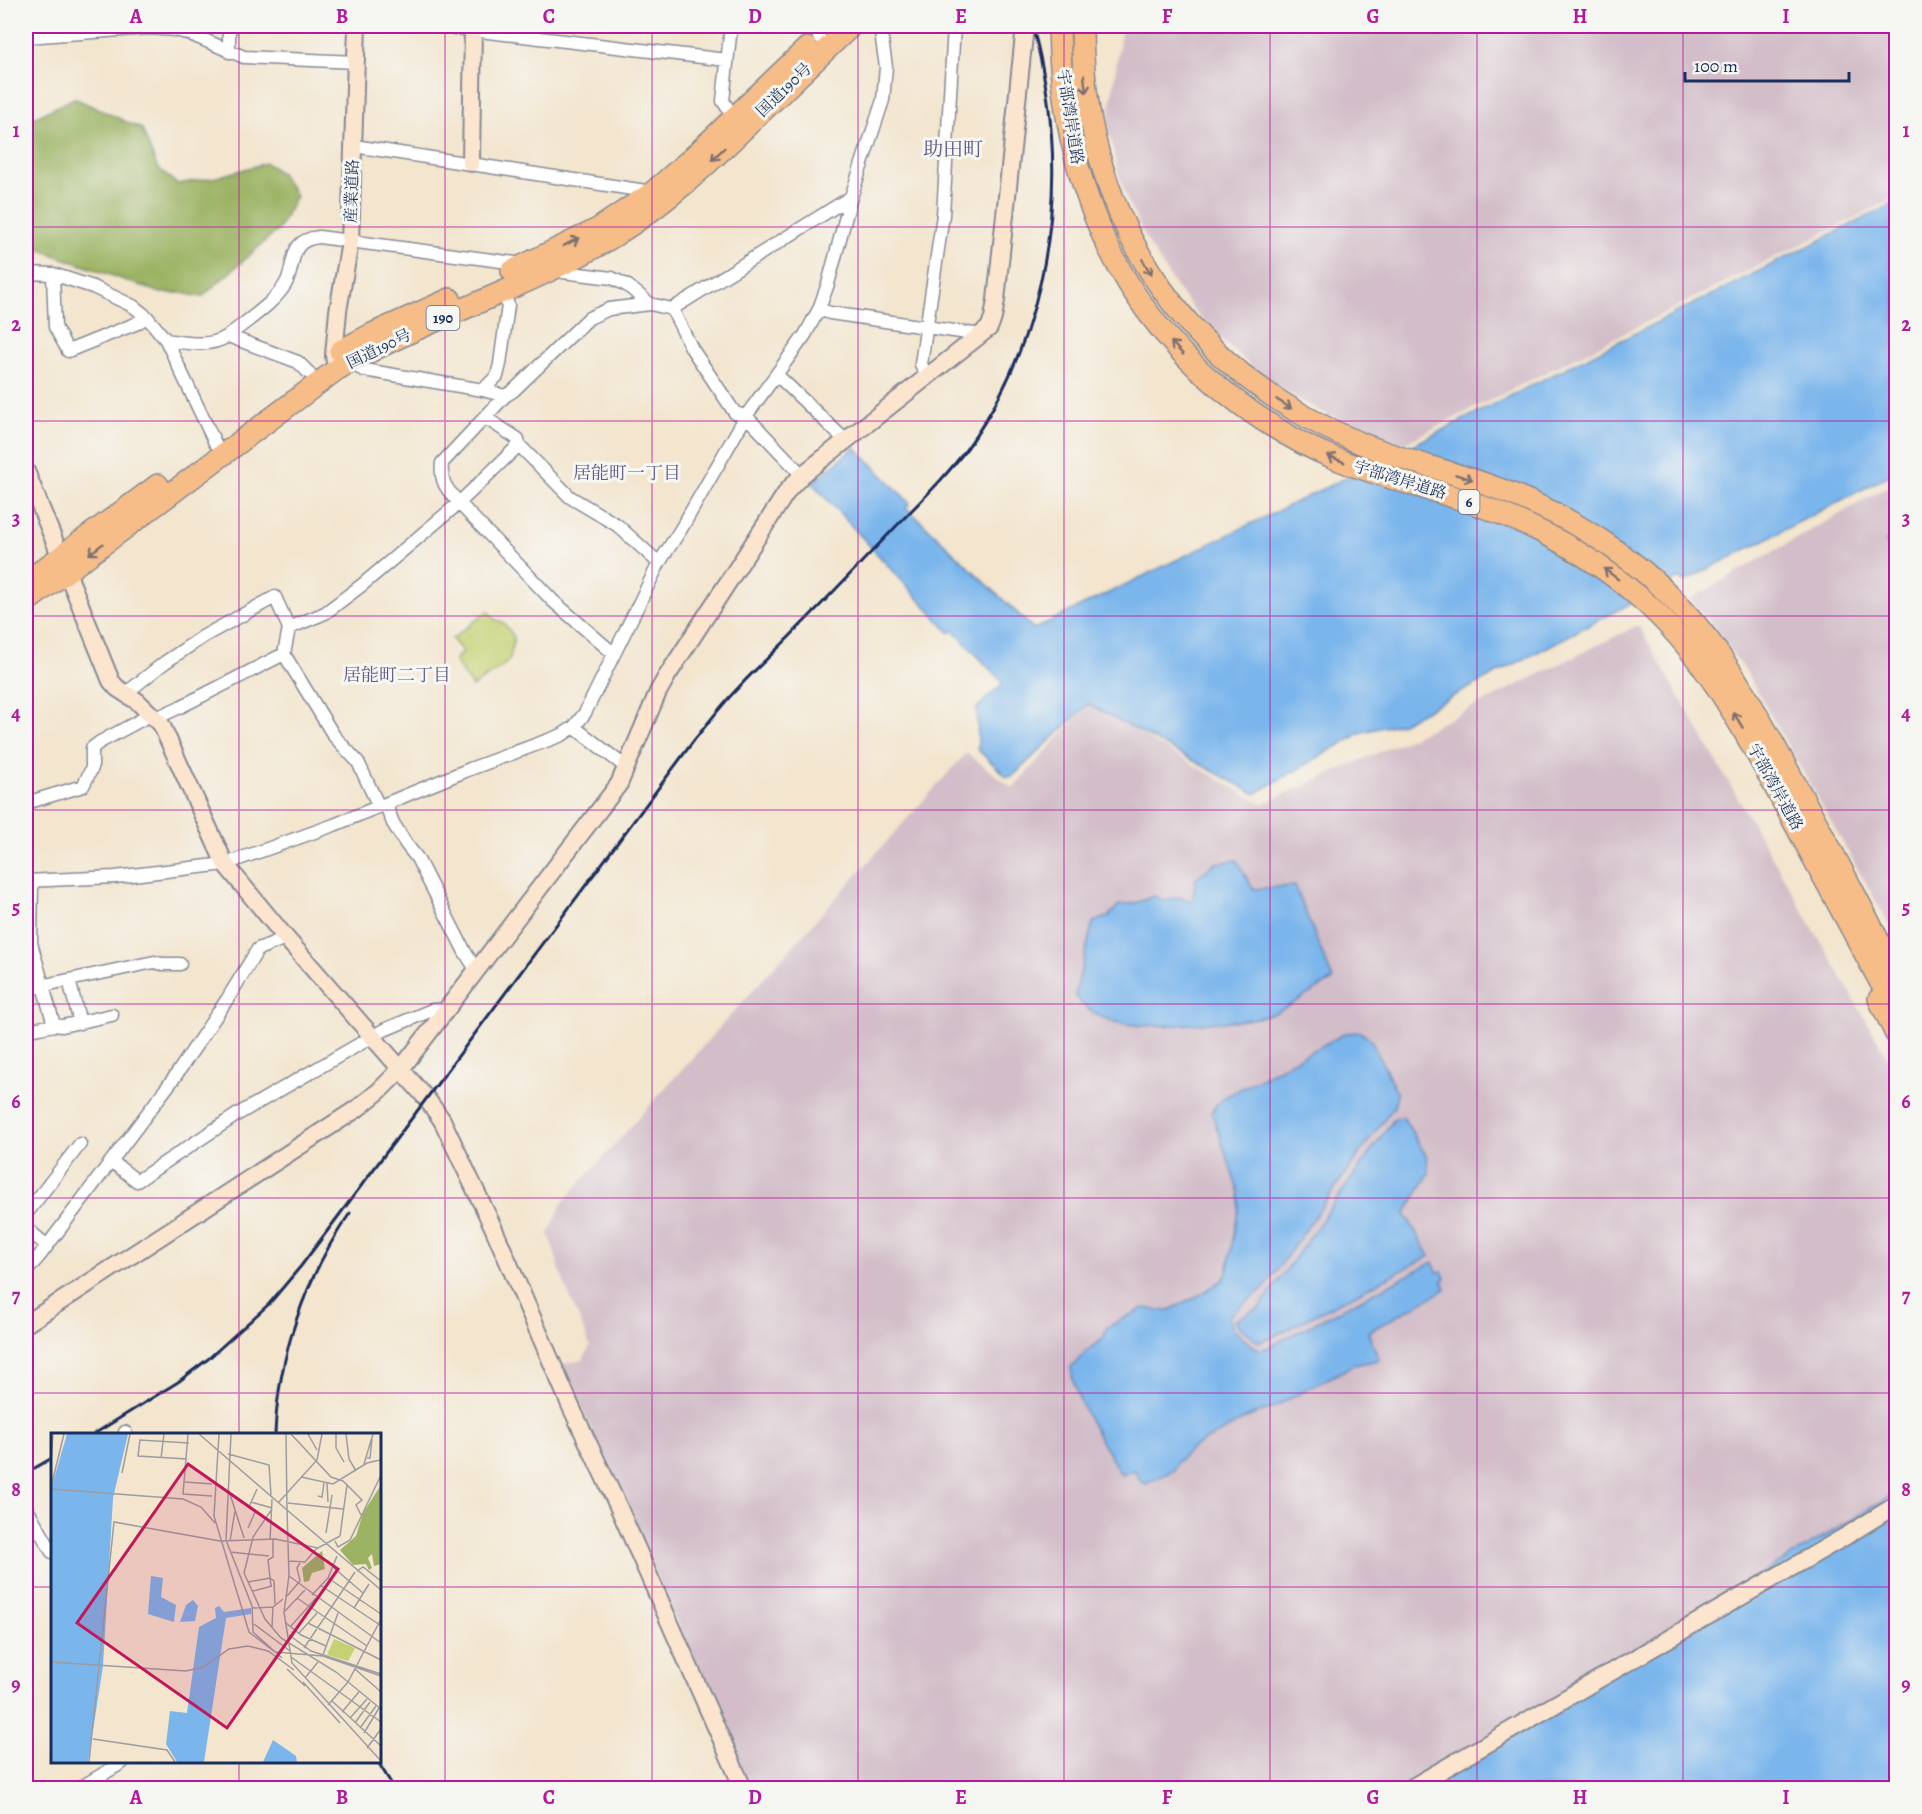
<svg xmlns="http://www.w3.org/2000/svg" width="1922" height="1814" viewBox="0 0 1922 1814" font-family="Alegreya,'Noto Serif JP',serif">
	<rect width="100%" height="100%" fill="#f6f6f2"/>
	<filter id="ink" filterUnits="userSpaceOnUse"><feTurbulence type="fractalNoise" baseFrequency=".0167" numOctaves="2"/><feDisplacementMap in="SourceGraphic" scale="12" xChannelSelector="R" yChannelSelector="G"/><feConvolveMatrix kernelMatrix="1 2 1 2 8 2 1 2 1" color-interpolation-filters="sRGB"/></filter>
	<filter id="wash" filterUnits="userSpaceOnUse"><feTurbulence type="fractalNoise" baseFrequency=".008" numOctaves="4" result="noise"/><feDisplacementMap in="SourceGraphic" scale="24" xChannelSelector="R" yChannelSelector="G"/><feGaussianBlur stdDeviation="1.35" result="paint"/><feColorMatrix in="noise" values="0 0 0 0 0 0 0 0 0 0 0 0 0 0 0 0 0 1.4 0 .05"/><feComposite in="paint" operator="in"/></filter>
	<g filter="url(#wash)">
		<rect width="100%" height="100%" fill="#f3e5ce"/>
		<path fill="#d2bdc8" d="M1122 26H1896V197L1401 445 1340 421 1298 399 1257 372 1206 324 1178 290 1151 248 1128 202 1117 169 1108 124Z
			M1896 482V936L1745 670 1706 617 1690 599Z
			M1638 625 1896 1072V1491L1850 1523 1400 1788H750L562 1364 583 1360 590 1346 562 1277 549 1234 562 1203 966 753 1013 788 1088 704 1262 804 1409 739Z"/>
		<path fill="#c5d172" stroke="#708068" stroke-width="1.5" d="M488 611 494 619 504 623 514 637 510 659 503 666 472 687 456 663 455 659 463 652 452 639Z"/>
		<path fill="#9cb364" stroke="#5c7161" stroke-width="1.5" d="M74 98 142 129 157 167 177 184 213 178 266 163 281 173 296 196 279 229 202 297 181 293H161L26 245V122Z"/>
		<path fill="#7ab5ec" stroke="#4a72a5" stroke-width="1.5" d="M1896 202V472L1683 582 1679 578 1402 723 1362 732 1255 794 1088 704 1013 776 1007 777 978 750 977 708 1003 683 953 630 950 633 812 483 855 447 910 503 906 507 1034 629 1407 448Z
			M1896 535V560L1886 541Z
			M1237 860 1253 889 1295 886 1333 980C1314 990 1296 1003 1277 1012 1256 1021 1230 1021 1208 1023 1166 1025 1102 1036 1075 995L1093 922 1108 917 1119 905 1136 903 1154 896 1165 901 1179 897 1192 901 1196 879 1215 863Z
			M1359 1032 1370 1038 1397 1093 1394 1107 1372 1136 1265 1287 1229 1316C1232 1333 1246 1341 1260 1350L1267 1348 1433 1262 1437 1272 1442 1271 1445 1278 1442 1281 1446 1289 1368 1332 1379 1360 1354 1365 1272 1408 1248 1417 1192 1448 1177 1462 1174 1470 1146 1484 1140 1481 1135 1470 1121 1475C1104 1444 1075 1404 1071 1368L1086 1351 1104 1338 1106 1328 1143 1308 1167 1311 1195 1298 1223 1280 1227 1273 1239 1206V1193L1212 1113 1215 1106 1223 1098 1346 1033Z
			M1403 1117 1427 1157 1429 1173 1405 1214 1430 1256 1270 1338 1259 1342C1250 1336 1241 1330 1235 1320L1260 1307 1394 1119Z
			M1896 1493V1788H1406Z"/>
	</g>
	<g filter="url(#ink)">
		<g fill="none" stroke-linecap="round" stroke-linejoin="round">
			<g stroke="#878a96" stroke-width="15">
				<path id="street" d="M437 26 727 60
					M731 26 723 101 737 122
					M815 26 819 37
					M26 37 148 28 176 30 190 34 244 57 357 62
					M229 52V26
					M354 146 652 192
					M556 268 563 272 612 278 628 286 650 304
					M26 273 53 274 93 287 133 306 147 317 166 340 215 443
					M53 274 55 327 68 351 135 324 147 317
					M672 309 692 349 735 413 746 416 802 475
					M819 309 830 313 981 335
					M228 336 298 362 309 373
					M166 340C187 343 209 348 228 336 245 322 278 301 287 281 296 260 289 240 319 237L523 264
					M349 363 364 370 483 390 505 396
					M777 375 846 441
					M927 378 921 364 943 215 954 26
					M483 390 497 376 500 364 508 305 503 291
					M484 417 518 439 519 445 570 497 617 525 659 563
					M289 628 325 613 362 585 459 503 519 445
					M614 654 553 601 459 503C447 489 440 483 442 463L505 396 513 391 589 318 609 309 650 304 672 309 851 197
					M125 694 164 663 204 636 275 597 289 628 284 654 334 736 358 762 379 807
					M156 718 180 707 284 654
					M574 727 627 768
					M26 803 83 786 92 768V748L100 742 152 714
					M386 805 393 823 406 844 417 858 465 952 477 971
					M26 881 115 877 225 864 334 825 470 769 562 735 574 727 585 713 659 563 681 529 746 416 805 335 819 309 828 284 851 197 883 100 886 67 880 26
					M32 881 31 943 54 1025
					M69 980 80 1023
					M26 989 154 962 162 964H180
					M34 1029 54 1025 62 1026 112 1015
					M111 1161 137 1181 238 1114 384 1030 432 1010 447 1009
					M26 1214 80 1144
					M26 1228 46 1245
					M26 1272 41 1254 174 1078 228 998 258 949 286 938
					M125 1432 126 1434
					M26 1507 52 1552
					M80 1788 123 1762"/>
			</g>
			<g stroke="#878a96" stroke-width="20">
				<path id="secondary" d="M471 163 473 26
					M335 362 334 355 338 311 350 242 357 26
					M26 471 111 681 117 688 137 701 161 724 225 864 286 938 426 1098 442 1120 493 1227 571 1407 618 1506 743 1788
					M26 1324 358 1108 379 1091 401 1069 619 784 658 692 667 676 788 490 802 475 989 328 993 318 996 300 1025 26
					M1411 1788 1846 1536 1896 1505"/>
			</g>
			<g stroke="#878a96" stroke-width="24">
				<path id="highway" d="M1059 26C1061 177 1115 311 1239 403 1268 425 1300 444 1334 458 1379 477 1426 487 1472 503 1534 524 1590 554 1639 597 1707 655 1746 734 1788 811 1824 878 1860 944 1896 1011
					M1082 26C1083 228 1194 384 1384 452 1412 462 1440 469 1467 478 1531 498 1591 528 1643 571 1715 631 1753 706 1797 787 1831 849 1865 912 1896 976
					M512 271 598 229 653 192 693 157 807 48
					M340 351 370 335 450 299
					M26 582 158 485
					M26 602 336 370C425 318 526 290 614 236 666 204 709 163 753 120 786 89 818 57 851 26
					M1879 999 1896 1034"/>
			</g>
			<use href="#street" stroke="#fff" stroke-width="12"/>
			<use href="#secondary" stroke="#fce5cf" stroke-width="16"/>
			<use href="#highway" stroke="#f7bd88" stroke-width="21"/>
			<path stroke="#1b2f5e" stroke-width="3" d="M94 1434 178 1382 208 1359 269 1304 301 1266 397 1138 695 739C709 722 723 703 739 687 756 668 776 651 794 632 824 602 853 571 882 541 911 510 943 481 968 447 1039 348 1064 220 1048 101 1044 75 1040 50 1032 26
				M275 1434C278 1356 305 1278 350 1213
				M26 1473 52 1458
				M378 1762 394 1788"/>
		</g>
		<defs><path id="oneway-shaft" d="M-6 0H5M1.5-3L5.5 0L1.5 3" fill="none" stroke-width="1.6" stroke-linecap="round" stroke-linejoin="round" transform="scale(1.5)"/></defs>
		<g stroke="#7e6f71">
			<use href="#oneway-shaft" transform="translate(1085 84) rotate(83)"/>
			<use href="#oneway-shaft" transform="translate(718 154) rotate(136)"/>
			<use href="#oneway-shaft" transform="translate(571 242) rotate(-27)"/>
			<use href="#oneway-shaft" transform="translate(1147 267) rotate(59)"/>
			<use href="#oneway-shaft" transform="translate(1177 348) rotate(-133)"/>
			<use href="#oneway-shaft" transform="translate(1284 404) rotate(32)"/>
			<use href="#oneway-shaft" transform="translate(1336 459) rotate(-158)"/>
			<use href="#oneway-shaft" transform="translate(1464 477) rotate(17)"/>
			<use href="#oneway-shaft" transform="translate(96 549) rotate(143)"/>
			<use href="#oneway-shaft" transform="translate(1611 574) rotate(-143)"/>
			<use href="#oneway-shaft" transform="translate(1738 720) rotate(-121)"/>
		</g>
	</g>
	<path fill="none" stroke="#b5179e" stroke-width="1.5" stroke-opacity="0.55" d="M239 26V1434M445 26V1788M652 26V1788M858 26V1788M1064 26V1788M1270 26V1788M1477 26V1788M1683 26V1788M26 227H1896M26 421H1896M26 616H1896M26 810H1896M26 1004H1896M26 1198H1896M26 1393H1896M26 1587H52M380 1587H1896M239 1762V1788"/>
	<g text-anchor="middle" dominant-baseline="central" stroke-width="6" stroke-linejoin="round" paint-order="stroke">
		<g fill="#f6f6f2" stroke="#5d6b8a" stroke-width="1.5">
			<rect x="426.5" y="306" width="33" height="24" rx="4.5"/>
			<rect x="1458.5" y="490" width="21" height="24" rx="4.5"/>
		</g>
		<g font-size="15" font-weight="bold" fill="#1b2f5e">
			<text x="443" y="318">190</text>
			<text x="1469" y="502">6</text>
		</g>
		<g font-size="16" fill="#1b2f5e" stroke="#f6f6f2">
			<text transform="translate(784 90) rotate(-44)">国道190号</text>
			<text transform="translate(1070 117) rotate(81)">宇部湾岸道路</text>
			<text transform="translate(352 191) rotate(-88)">産業道路</text>
			<text transform="translate(379 349) rotate(-26)">国道190号</text>
			<text transform="translate(1400 480) rotate(17)">宇部湾岸道路</text>
			<text transform="translate(1775 787) rotate(61)">宇部湾岸道路</text>
		</g>
		<g font-size="18" fill="#5e5985" stroke="#f6f6f2">
			<text x="627" y="473">居能町一丁目</text>
			<text x="397" y="675">居能町二丁目</text>
		</g>
		<g font-size="20" fill="#5e5985" stroke="#f6f6f2">
			<text x="953" y="149">助田町</text>
		</g>
	</g>
	<g transform="translate(51 1433)">
		<rect width="330" height="330" fill="#f3e5ce"/>
		<path d="M283 206 304 215 297 228 276 222Z" fill="#c5d172"/>
		<path d="M330 52V131L323 133 321 121 317 125 321 135 318 137 315 131 302 132 289 117 305 103 312 80ZM271 118 274 136 261 140 258 148 253 149 251 135Z" fill="#9cb364"/>
		<path d="M16 1H77L62 65 52 233 37 329H0V56ZM100 143 112 145 110 164 125 172 123 189 97 181ZM142 167 147 173 144 188 129 189 135 172ZM168 173 173 179 200 175V181L175 185 153 329H126L115 311 119 278 136 280 148 194 165 185 164 175ZM222 307 245 323 246 329H212Z" fill="#7ab5ec"/>
		<path fill="none" stroke="#9d9ca1" stroke-width="1.5" d="M137 1 132 61 161 63M148 1 236 77 238 143 233 179 241 230 330 328M168 1 163 83 198 199 224 219 272 223 330 243M180 1 175 107 201 173 202 199 231 225M235 1 236 77 330 157M240 1 280 44 292 48 311 67 305 72 310 82M257 1 266 17M285 1V15L293 29M295 1 298 26 305 38M177 21 218 32 220 62M110 25 113 1M316 25H319L321 6M136 26 87 23 89 7 138 10M0 29 2 1M313 31 322 1M71 40 79 1M250 44 282 51 316 30 329 27M134 49 161 51M276 50 277 69M0 54 13 1M177 55 193 105M0 56 132 66 150 74 164 90M267 63 271 64 273 50M200 69 221 75M227 70 266 27 271 1M237 70 292 76M198 74 206 56M221 76 202 104 193 140 214 186 230 205 285 239 330 276M197 95 205 77M275 100 281 62M219 107 221 66M179 108 184 78M284 108 287 114 299 107 330 42M179 119 198 121M198 121 218 123M238 128 254 129 266 115M283 135 312 160M306 138 312 134 330 148M238 143 330 210M219 145 223 148 224 171M277 145 330 181M197 149 219 145M269 152 329 192M220 153 217 127 222 124V106M202 158 221 153M261 162 277 145 286 123M236 163 249 148 246 135 249 130M246 165 316 213M201 175 222 174 232 166M303 175 318 151M234 178 254 157M235 190 250 202 275 213M257 190 330 227M203 191 239 218M240 193 265 165M221 194 222 174M248 200 266 180M238 202 260 218 330 241M253 215 304 139M272 222 287 180M240 224 330 289M0 229 135 238 152 234 178 216 197 213 217 218 243 237M236 236 254 253M304 236 330 259M254 245 267 229M252 249 289 290M281 268 330 313M277 272 297 249 330 186M291 279 308 259M299 285 316 266M304 290 319 269M309 295 325 273M313 300 328 275M42 306 116 317 124 329M316 315 330 296M38 329 63 89 169 108 224 106 267 115 289 103 296 52"/>
		<path fill="#c2185b" fill-opacity="0.15" stroke="#c2185b" stroke-width="3" d="M137 31 287 136 176 295 26 190Z"/>
		<rect width="330" height="330" fill="none" stroke="#1b2f5e" stroke-width="3"/>
	</g>
	<rect width="1922" height="1814" fill="none" stroke="#f6f6f2" stroke-width="66"/>
	<path d="M1685 72v9h164v-9" fill="none" stroke="#1b2f5e" stroke-width="3"/>
	<text x="1694" y="72" font-size="18" fill="#1b2f5e" stroke="#f6f6f2" stroke-width="4.5" paint-order="stroke">100 m</text>
	<rect x="33" y="33" width="1856" height="1748" fill="none" stroke="#b5179e" stroke-width="2"/>
	<g font-size="20" text-anchor="middle" font-weight="bold" fill="#b5179e">
		<text x="136" y="23">A</text>
		<text x="342" y="23">B</text>
		<text x="549" y="23">C</text>
		<text x="755" y="23">D</text>
		<text x="961" y="23">E</text>
		<text x="1167" y="23">F</text>
		<text x="1373" y="23">G</text>
		<text x="1580" y="23">H</text>
		<text x="1786" y="23">I</text>
		<text x="16" y="137">1</text>
		<text x="1906" y="137">1</text>
		<text x="16" y="331">2</text>
		<text x="1906" y="331">2</text>
		<text x="16" y="525">3</text>
		<text x="1906" y="525">3</text>
		<text x="16" y="720">4</text>
		<text x="1906" y="720">4</text>
		<text x="16" y="914">5</text>
		<text x="1906" y="914">5</text>
		<text x="16" y="1108">6</text>
		<text x="1906" y="1108">6</text>
		<text x="16" y="1302">7</text>
		<text x="1906" y="1302">7</text>
		<text x="16" y="1496">8</text>
		<text x="1906" y="1496">8</text>
		<text x="16" y="1691">9</text>
		<text x="1906" y="1691">9</text>
		<text x="136" y="1804">A</text>
		<text x="342" y="1804">B</text>
		<text x="549" y="1804">C</text>
		<text x="755" y="1804">D</text>
		<text x="961" y="1804">E</text>
		<text x="1167" y="1804">F</text>
		<text x="1373" y="1804">G</text>
		<text x="1580" y="1804">H</text>
		<text x="1786" y="1804">I</text>
	</g>
</svg>
